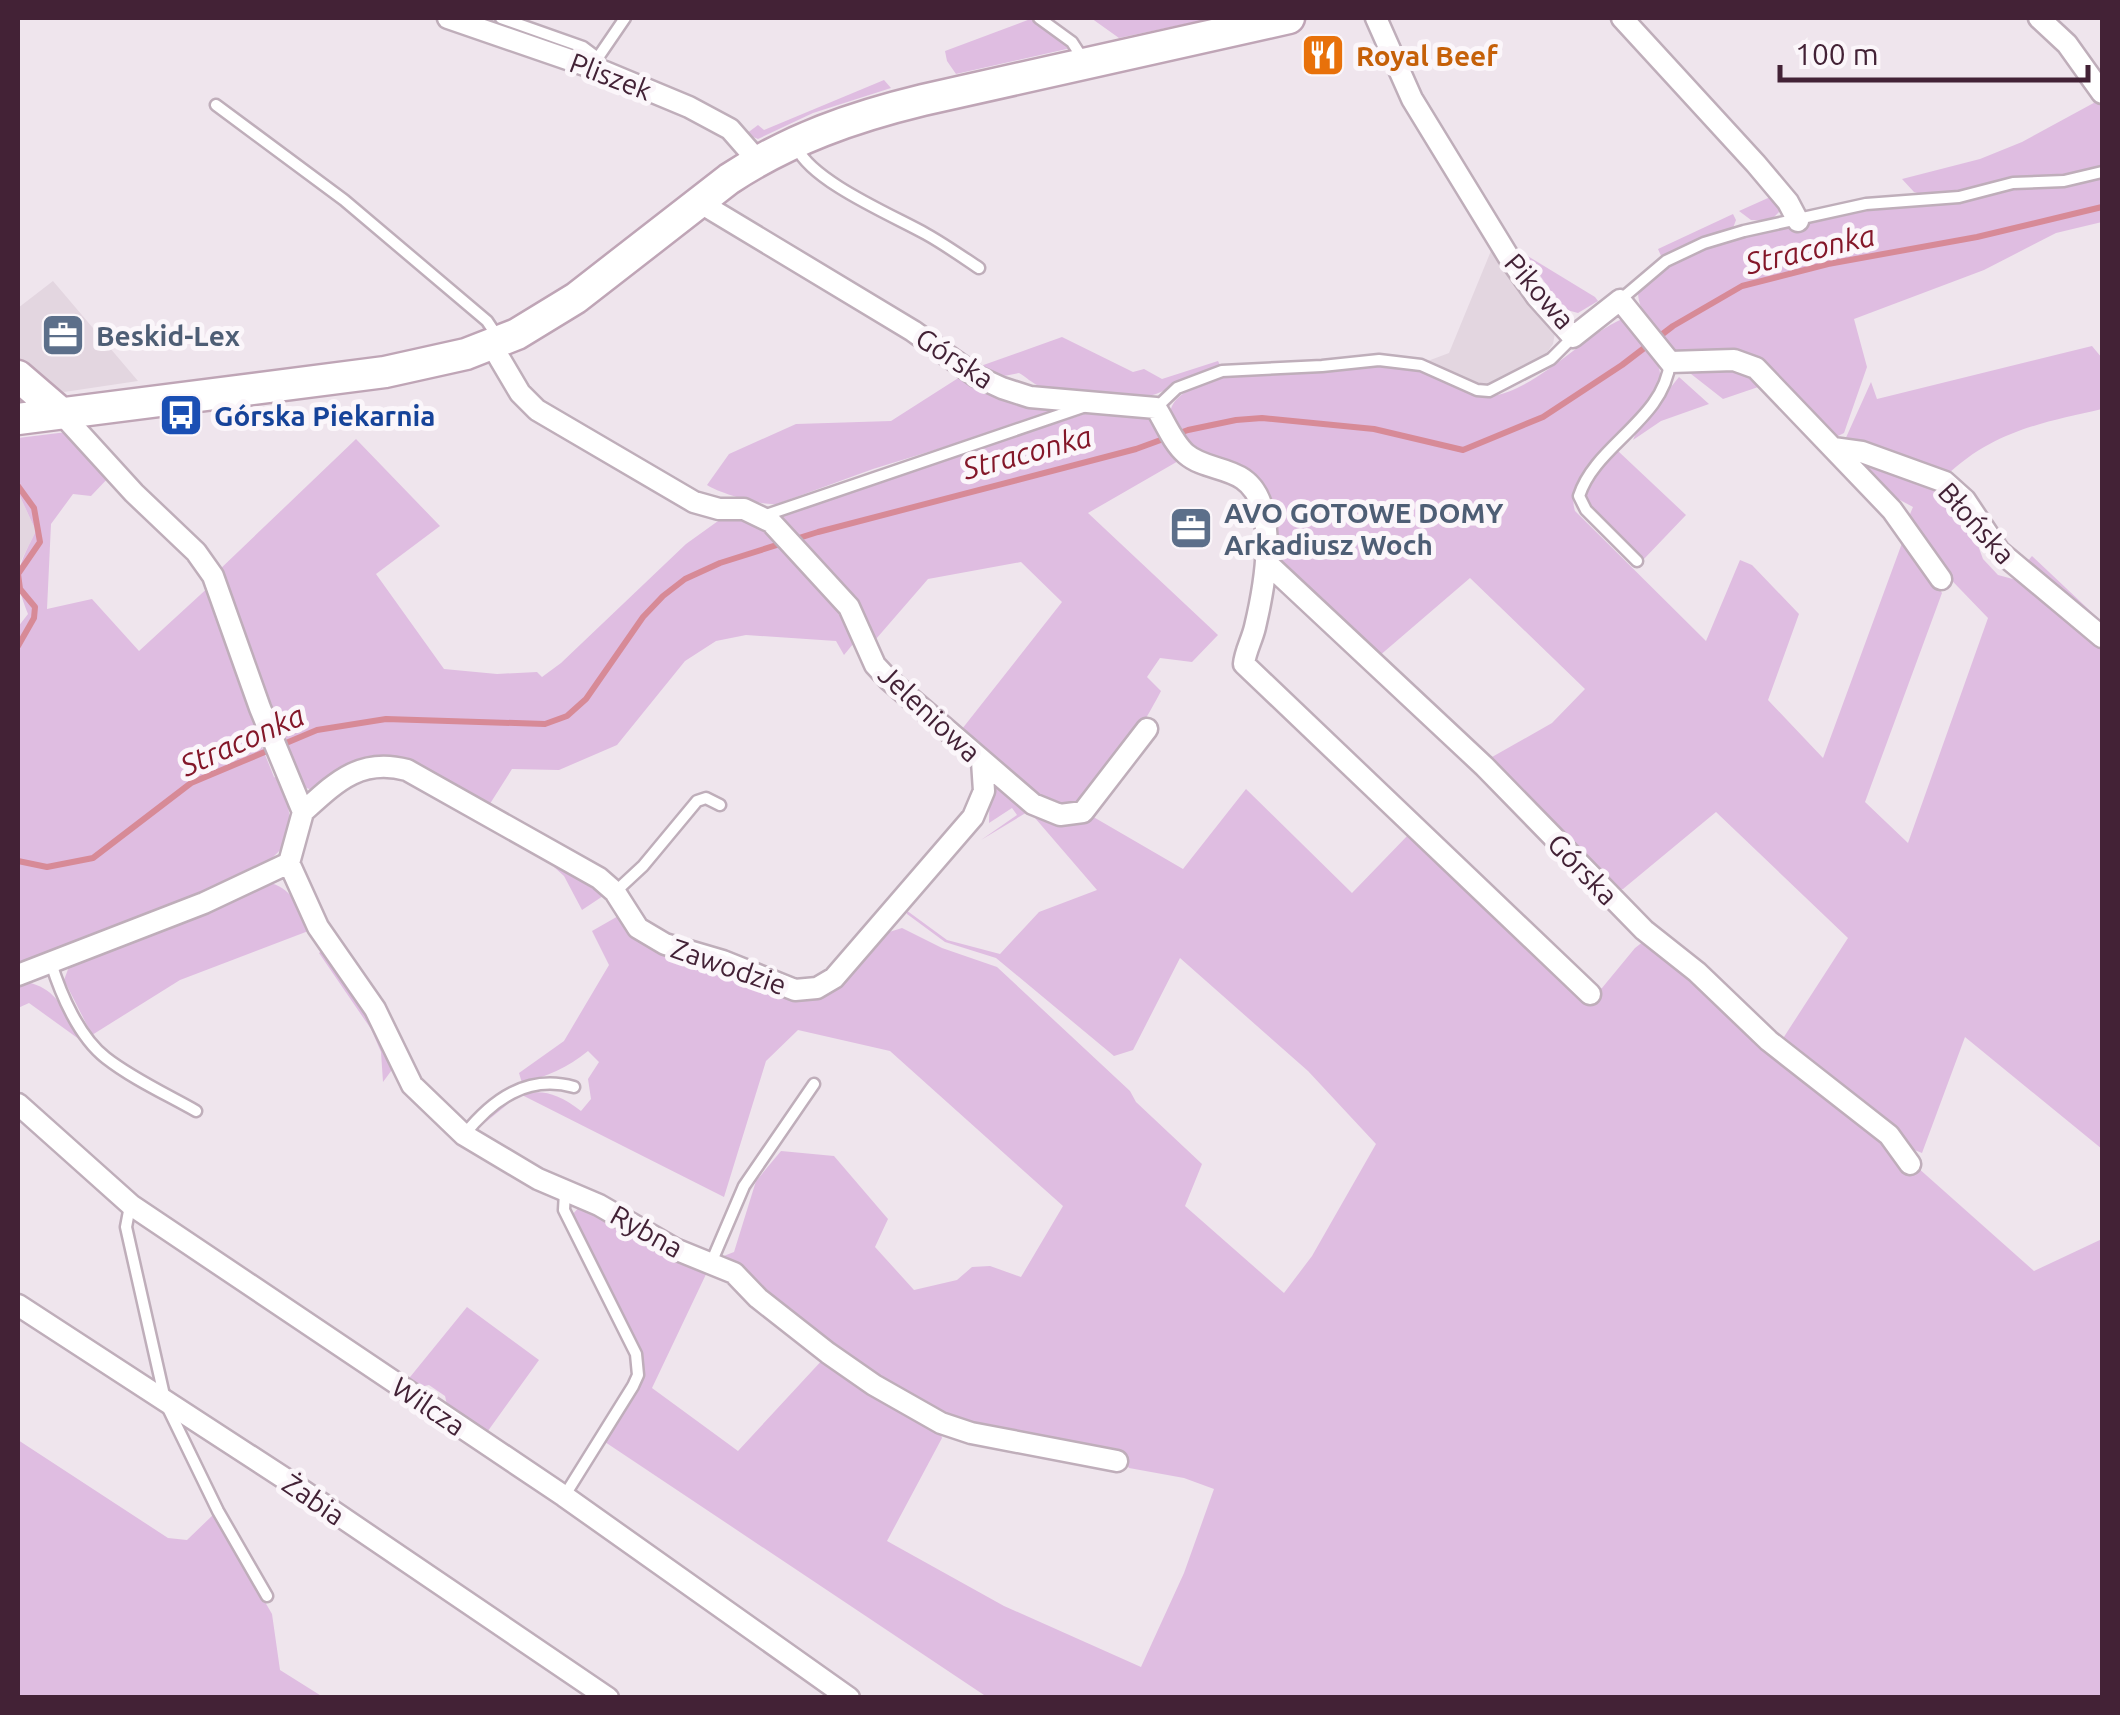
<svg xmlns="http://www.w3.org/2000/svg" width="2120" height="1715" viewBox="0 0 2120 1715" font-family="Ubuntu,sans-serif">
	<rect width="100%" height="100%" fill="#efe5ed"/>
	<path fill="#e3d6e0" d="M1493 246 1555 333 1553 344 1546 354 1491 385H1478L1425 362 1449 353Z
		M53 281 138 381 64 392 18 361V308Z
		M18 492 36 531 18 567Z"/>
	<path fill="#dfbde1" d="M1033 18 1071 48 956 74 947 61 945 51Z
		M1091 18H1213L1119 38Z
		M884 80 891 88 813 113 758 139 746 134 758 125 764 130Z
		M2101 99 2102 169 1931 197 1914 192 1902 179 1980 159 2022 142Z
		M2102 175V222L2056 233 1984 270 1854 319 1867 367 1844 433 1832 439 1771 375 1676 352C1659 339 1638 314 1638 292L1668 266 1705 247 1744 236 1866 210 1959 200 1990 190Z
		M1777 194 1782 209 1770 221 1751 220 1739 211Z
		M1733 214 1736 220 1733 228 1662 258 1658 249Z
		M1526 255 1595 297 1598 301 1578 313 1567 310 1554 296Z
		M1622 319C1633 326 1639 338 1647 349 1653 357 1661 366 1660 376 1654 421 1560 466 1575 511L1706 641 1740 560 1752 565 1799 614 1768 700 1823 758 1905 535 1942 593 1865 802 1908 843 1988 618 1933 561 1908 519 1913 507 1887 493 1851 459 1947 489 1970 524 1983 559 1998 575 2024 582 2102 645V1149L1965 1037 1922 1153 1912 1149 1855 1100 1780 1043 1848 938 1716 812 1623 889 1610 891 1485 761 1552 723 1585 689 1470 578 1378 657 1274 557 1264 488C1243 452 1182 466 1171 420 1157 360 1378 363 1413 368 1440 372 1464 398 1491 396 1535 391 1583 336 1622 319Z
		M1062 337 1133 372 1144 369 1162 379 1218 361 1221 367C1196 374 1179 385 1156 394 1132 402 1062 397 1039 386 1032 383 1026 377 1019 373L994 378 975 368Z
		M2092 346 2102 358V409C2041 423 1993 431 1946 476L1844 442 1871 382 1877 399Z
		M1734 365 1767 384 1723 399 1686 370Z
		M963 375 1064 410 873 469 777 504C762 506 719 493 707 485L729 454 796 424 891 421Z
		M1679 377 1709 404 1661 421 1633 440 1638 428Z
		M1115 411C1160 418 1159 419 1180 460L1088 513 1218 635 1192 662 1160 658 1147 677 1161 691C1149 715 1101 796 1079 807 1063 815 1047 807 1034 799L916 696 918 693 962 729 1062 602 1021 562 928 579 876 639 885 664 906 682 904 684 882 665 856 608 780 513 1091 412Z
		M67 432 110 476 91 496 73 494 51 524 47 609 92 599 139 651 212 584 258 723 254 727 274 777 280 779C287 800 296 824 283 846 258 887 71 946 18 967V627L28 614C12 575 18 567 36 531L18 492V438Z
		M356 439 440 526 376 574 444 669 497 674 537 672 542 677 561 663 686 544 725 516 745 515 758 524 801 567 830 589 858 638 844 655 836 641 746 635 716 641 685 661 617 745 559 770 512 769 486 810 409 767 312 790 304 787 217 572Z
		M1618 451 1686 515 1643 560 1583 499 1590 479Z
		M2032 556 2102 622 2098 624 2027 562Z
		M990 781 1017 797 1090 815 1183 869 1246 789 1352 893 1410 833 1597 989 1602 988 1635 948 1648 938 1917 1167 2034 1271 2102 1239V1697H987L602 1440 641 1376 640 1355 572 1215 581 1205 709 1268 652 1388 738 1451 825 1357 939 1428 942 1438 887 1541 1004 1606 1141 1667 1184 1573 1214 1489 1184 1478 1129 1468 1120 1455 946 1419 878 1381 721 1257 734 1252 756 1181 781 1151 834 1156 888 1219 875 1247 914 1290 957 1280 972 1267 990 1266 1021 1277 1063 1206 890 1051 798 1030 766 1061 724 1197 520 1094 476 1130 514 1152 511 1154 476 1135 474 1129C510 1096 536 1075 581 1111L591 1099 588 1079 599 1062 588 1051C567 1068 548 1076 522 1083L519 1073 564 1041 609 965 592 931 620 915 805 996 886 933 902 928 942 948 997 967 1130 1091 1136 1102 1202 1164 1185 1206 1284 1293 1312 1256 1376 1144 1308 1071 1180 958 1133 1050 1114 1056 996 958 945 942 907 914 906 910 947 940 1000 954 1039 912 1097 890 1029 811 981 840 1017 815 1012 808 989 823Z
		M558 864 595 886 603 896 582 910 564 876 554 867Z
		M271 883C294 890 300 910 311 930L180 980 92 1035 64 980 70 964Z
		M325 948 369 1014 394 1067 383 1082 381 1052 371 1029 319 953Z
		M18 981C57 984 64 1011 83 1042L29 1003 18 1008Z
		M467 1307 539 1360 485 1435 448 1409 445 1396 429 1385 416 1388 406 1382Z
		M18 1440 168 1538 187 1540 214 1514 272 1614 280 1670 323 1697H18Z"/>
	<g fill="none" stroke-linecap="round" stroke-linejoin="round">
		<path stroke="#d78a97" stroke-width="6" d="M18 486 34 508 40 542 18 574 20 589 35 607 34 618 18 646
			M18 861 47 867 93 858 191 783 317 730 386 719 545 724 567 716 586 699 643 617 663 596 685 579 720 563 818 532 1136 449 1188 430 1236 420 1262 418 1374 429 1463 450 1543 417 1622 365 1673 326 1742 286 1828 264 1977 237 2102 207"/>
		<g stroke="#bfaeba" stroke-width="15">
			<path id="lane" d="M501 18 583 47 595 56
				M1039 18 1072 42 1083 59
				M597 59 625 18
				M216 105 344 200 487 321 497 336
				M797 148C813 182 892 215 926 234 944 244 961 256 979 268
				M1620 300 1666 261 1704 243 1744 231 1866 204 1959 197 2013 183 2064 181 2102 172
				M1156 408 1177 388 1222 371 1322 366 1379 360 1421 365 1477 390 1489 391 1551 359 1573 337
				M763 516 1083 407
				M1637 561 1586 510 1579 496C1595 445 1664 420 1670 362
				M615 892 643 866 697 801 706 798 720 805
				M51 963C61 995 79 1037 106 1058 133 1079 166 1094 196 1111
				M464 1135C492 1100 527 1074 574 1087
				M130 1206 126 1227 166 1404 218 1511 267 1596
				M711 1263 744 1186 814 1084
				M565 1495 633 1386 638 1375 636 1354 564 1210 565 1192"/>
		</g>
		<g stroke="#bfaeba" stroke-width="25">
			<path id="street" d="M448 18 605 72 689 107 730 129 758 161
				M1376 18 1412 99 1508 256 1537 297 1573 337 1620 300 1670 362 1734 360 1756 368 1892 510 1941 579
				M1622 18 1756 164 1788 202 1798 221
				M2039 18 2067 44 2102 93
				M699 202 913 331 976 376 1002 388 1030 397 1156 408C1165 422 1173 443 1186 454 1202 468 1226 467 1243 479 1281 505 1264 589 1255 627 1252 640 1245 652 1244 664L1590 994
				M491 344 520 393 537 410 694 502 719 509H744L771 522 849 607 875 665 889 680 1033 804 1060 815 1083 812 1147 729
				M1833 448 1862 452 1945 482 1965 500 1999 551 2102 637
				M1266 562 1484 766 1644 930 1697 972 1769 1041 1889 1135 1910 1164
				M303 812C335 783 360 757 407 770L599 878 615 892 638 928 665 944 723 961 795 990 817 988 834 978 973 817 984 791 982 761
				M289 863 318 927 375 1009 412 1085 464 1135 538 1179 599 1205 675 1249 734 1273 758 1298 828 1353 874 1385 941 1423 971 1433 1117 1461
				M18 975 204 903 289 863 303 812 260 708 213 576 196 552 134 493 61 413
				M18 1104 131 1205 564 1496 849 1698
				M18 1305 287 1480 608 1698"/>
		</g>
		<g stroke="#bfa5b6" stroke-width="35">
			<path id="secondary" d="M18 376 61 413
				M18 419 385 372 466 354 517 334 576 298 729 179C790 139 853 117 923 100L1289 18"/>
		</g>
		<use href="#lane" stroke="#fff" stroke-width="10"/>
		<use href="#street" stroke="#fff" stroke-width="20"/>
		<use href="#secondary" stroke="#fff" stroke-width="30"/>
	</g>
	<defs>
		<g id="restaurant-square" transform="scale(2.25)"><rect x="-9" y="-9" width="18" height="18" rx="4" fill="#e8710a" stroke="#fbf6fa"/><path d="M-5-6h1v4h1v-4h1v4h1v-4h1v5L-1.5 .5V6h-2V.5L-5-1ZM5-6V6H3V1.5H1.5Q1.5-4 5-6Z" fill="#fff"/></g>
		<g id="office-square" transform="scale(2.25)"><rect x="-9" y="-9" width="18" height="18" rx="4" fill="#5c6f8a" stroke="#fbf6fa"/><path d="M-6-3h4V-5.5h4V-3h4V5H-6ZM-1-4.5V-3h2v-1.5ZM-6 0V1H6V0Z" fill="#fff"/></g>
		<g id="bus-square" transform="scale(2.25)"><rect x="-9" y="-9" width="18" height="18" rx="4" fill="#1a4fb4" stroke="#fbf6fa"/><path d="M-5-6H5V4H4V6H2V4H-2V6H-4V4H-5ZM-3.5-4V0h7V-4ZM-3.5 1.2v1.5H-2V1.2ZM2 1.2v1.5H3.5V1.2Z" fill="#fff"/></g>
	</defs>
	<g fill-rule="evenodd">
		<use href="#restaurant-square" x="1323" y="55"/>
		<use href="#office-square" x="63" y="335"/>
		<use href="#bus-square" x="181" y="415"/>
		<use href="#office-square" x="1191" y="528"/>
	</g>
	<g text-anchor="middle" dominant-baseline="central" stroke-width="10" stroke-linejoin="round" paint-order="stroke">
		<g font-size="28" font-weight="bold" fill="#c56008" stroke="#fbf6fa" text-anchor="start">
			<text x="1356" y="55">Royal Beef</text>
		</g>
		<g font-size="28" fill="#432236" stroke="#fbf6fa">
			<text transform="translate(611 76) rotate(21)">Pliszek</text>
			<text transform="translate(1540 291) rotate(49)">Pikowa</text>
			<text transform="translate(955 358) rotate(33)">Górska</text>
			<text transform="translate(1977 523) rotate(48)">Błońska</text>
			<text transform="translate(930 713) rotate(43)">Jeleniowa</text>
			<text transform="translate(1583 869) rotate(46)">Górska</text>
			<text transform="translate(729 966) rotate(19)">Zawodzie</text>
			<text transform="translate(647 1231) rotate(29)">Rybna</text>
			<text transform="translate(429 1406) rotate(34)">Wilcza</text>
			<text transform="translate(314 1499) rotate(34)">Żabia</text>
		</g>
		<g font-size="28" font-weight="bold" fill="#4e5e75" stroke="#fbf6fa" text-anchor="start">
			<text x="96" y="335">Beskid-Lex</text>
			<text x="1224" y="512">AVO GOTOWE DOMY<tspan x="1224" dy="32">Arkadiusz Woch</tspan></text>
		</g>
		<g font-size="28" font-weight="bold" fill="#164399" stroke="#fbf6fa" text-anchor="start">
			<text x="214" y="415">Górska Piekarnia</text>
		</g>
		<g font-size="30" font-style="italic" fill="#841729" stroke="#fbf6fa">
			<text transform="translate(1810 249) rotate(-13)">Straconka</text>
			<text transform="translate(1027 452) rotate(-15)">Straconka</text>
			<text transform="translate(242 740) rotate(-24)">Straconka</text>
		</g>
	</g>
	<rect width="2120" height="1715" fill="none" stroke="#432236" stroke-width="40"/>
	<path d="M1780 65v15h308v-15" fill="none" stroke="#432236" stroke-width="5"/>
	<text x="1795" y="65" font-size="30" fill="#432236" stroke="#fbf6fa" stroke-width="8" paint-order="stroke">100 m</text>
</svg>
